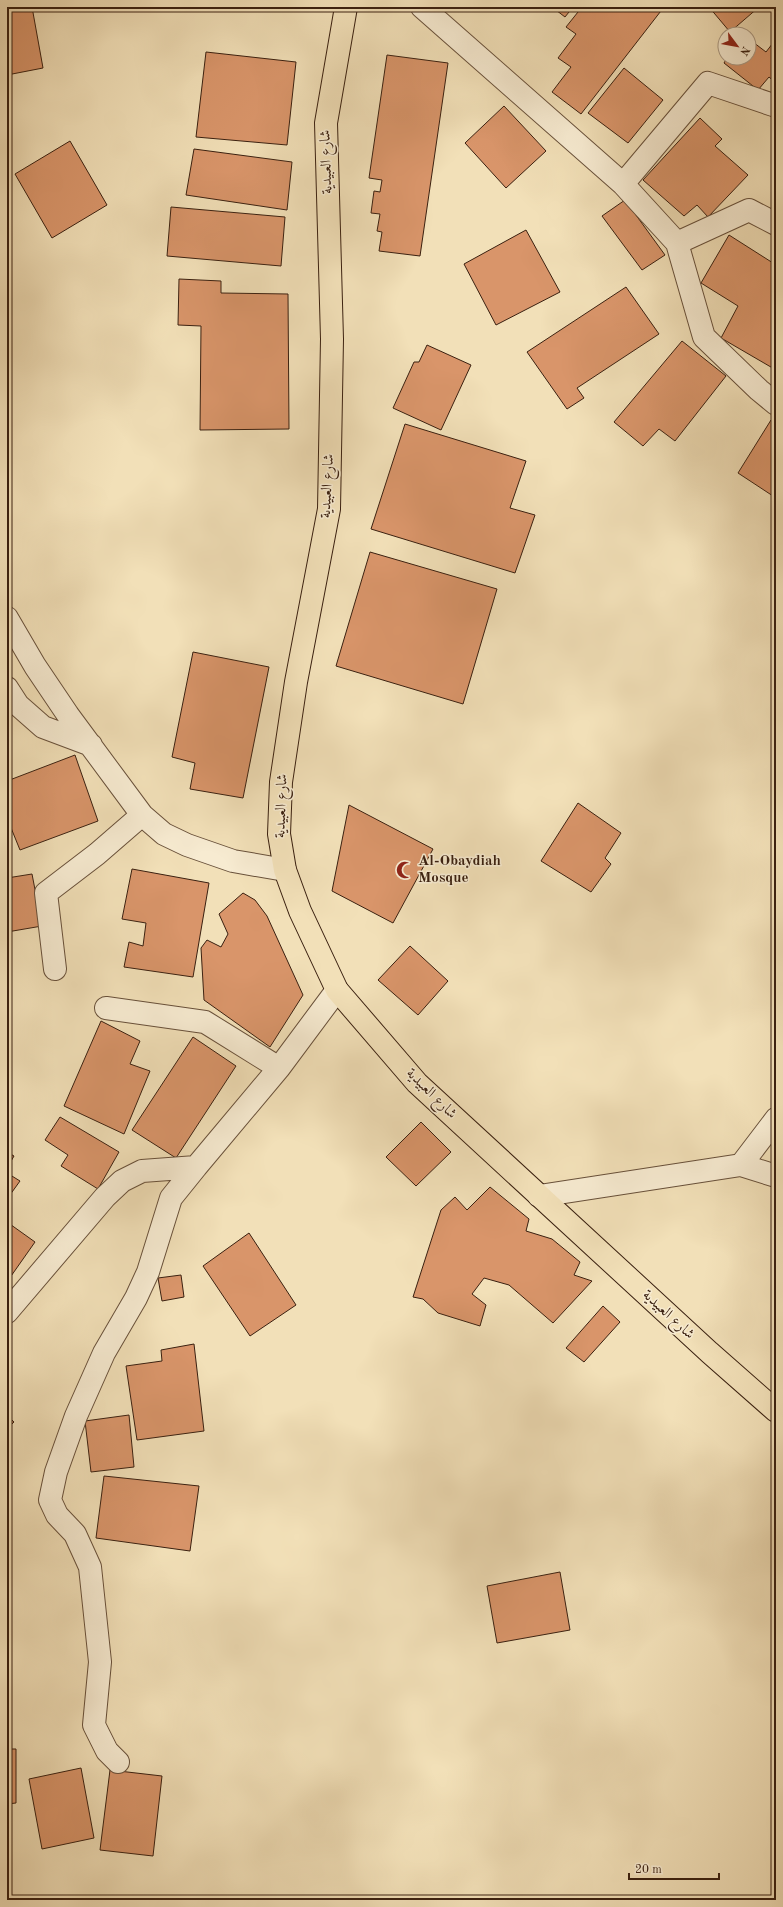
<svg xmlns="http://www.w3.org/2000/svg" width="783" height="1907" viewBox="0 0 783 1907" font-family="'Old Standard TT',Amiri,serif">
	<rect width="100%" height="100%" fill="#f2e0b8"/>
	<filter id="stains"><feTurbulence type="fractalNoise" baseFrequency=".005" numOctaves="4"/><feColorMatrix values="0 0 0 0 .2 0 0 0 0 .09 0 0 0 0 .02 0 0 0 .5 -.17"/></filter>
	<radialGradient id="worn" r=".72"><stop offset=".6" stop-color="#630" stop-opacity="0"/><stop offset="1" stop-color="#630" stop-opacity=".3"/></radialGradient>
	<path fill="#d9956a" stroke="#3a2010" d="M7 7H32L43 68 7 75Z
		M552 7H573L565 17Z
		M582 7H664L581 114 552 92 571 67 558 58 576 34 566 27Z
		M709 7H759L730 32Z
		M749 39 766 52 776 39V83L769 77 758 90 724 63 727 58H749Z
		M206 52 296 62 287 145 196 137Z
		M387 55 448 63 420 256 379 251 382 232 377 231 380 214 371 213 374 191 380 192 382 180 369 178Z
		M624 68 663 100 628 143 588 113Z
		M504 106 546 151 506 188 465 143Z
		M700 118 722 139 715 146 748 175 708 217 697 205 684 216 643 180Z
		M70 141 107 205 52 238 15 174Z
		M194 149 292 162 287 210 186 195Z
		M625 200 665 255 642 270 602 216Z
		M171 207 285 217 281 266 167 256Z
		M526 230 560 292 496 325 464 264Z
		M729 235 773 263 776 258V370L721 338 738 306 701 283Z
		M179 279 221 281V293L288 294 289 429 200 430 201 326 178 325Z
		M626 287 659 334 577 388 584 398 567 409 527 352Z
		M682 341 726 376 675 441 659 429 643 446 614 422Z
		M427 345 471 365 441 430 393 408 414 362H419Z
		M771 420 776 424V498L738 473Z
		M405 424 526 461 510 508 535 515 515 573 371 529Z
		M370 552 497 589 463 704 336 666Z
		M193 652 269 667 243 798 190 789 195 763 172 757Z
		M75 755 98 821 20 850 7 818V781Z
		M578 803 621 833 605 858 611 864 591 892 541 861Z
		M349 805 433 849 393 923 332 891Z
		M132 869 209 883 193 977 124 967 129 942 143 946 146 923 122 919Z
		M32 874 42 926 7 932V878Z
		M243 893 255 900 267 916 303 995 270 1047 204 1000 201 948 207 940 221 947 228 934 219 914Z
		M410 946 448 981 418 1015 378 980Z
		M101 1021 140 1041 130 1064 150 1071 124 1134 64 1106Z
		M193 1037 236 1066 176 1158 132 1130Z
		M60 1117 119 1152 98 1189 61 1166 68 1155 45 1140Z
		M421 1122 451 1152 416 1186 386 1157Z
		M7 1152 14 1156 7 1168Z
		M7 1173 20 1181 7 1199Z
		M490 1187 529 1219 526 1231 552 1239 580 1262 574 1275 592 1281 553 1323 509 1285 484 1278 472 1294 486 1305 480 1326 438 1313 423 1299 413 1297 441 1210 455 1197 467 1210Z
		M7 1222 35 1242 9 1279 7 1278Z
		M249 1233 296 1305 250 1336 203 1266Z
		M181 1275 184 1297 162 1301 158 1278Z
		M603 1306 620 1322 584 1362 566 1348Z
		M194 1344 204 1431 137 1440 126 1366 162 1361 161 1350Z
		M7 1415 14 1422 7 1429Z
		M129 1415 134 1467 91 1472 85 1421Z
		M104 1476 199 1486 190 1551 96 1538Z
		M560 1572 570 1630 497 1643 487 1586Z
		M7 1749H16V1803L7 1804Z
		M81 1768 94 1838 42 1849 29 1779Z
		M110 1770 162 1776 153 1856 100 1850Z"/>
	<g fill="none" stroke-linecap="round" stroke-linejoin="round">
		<g stroke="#68503a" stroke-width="24">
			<path id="minor" d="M422 7 623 184 677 243 749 210 776 224
				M623 184 708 83 776 106
				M677 243 704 337 759 390 776 404
				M7 618 35 666 68 715 142 815 164 834 187 845 233 861 285 870
				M7 688 18 705 43 727 91 745
				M55 969 46 893 97 854 142 815
				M106 1008 205 1022 279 1068
				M741 1165 776 1119
				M539 1196 741 1165 776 1176
				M7 1312 105 1197 122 1181 142 1171 196 1167 279 1068 337 990
				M118 1762 107 1751 94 1725 100 1662 90 1567 75 1534 57 1515 50 1500 56 1472 76 1416 104 1353 136 1298 148 1272 171 1198 196 1167"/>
		</g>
		<g stroke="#3a2010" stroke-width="24">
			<path id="major" d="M346 7 326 123 332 339 329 509 296 682 281 782 279 834 285 870 300 911 337 990 417 1083 709 1352 776 1411"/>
		</g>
		<use href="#minor" stroke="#f7ebd1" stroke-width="22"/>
		<use href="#major" stroke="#f2e0b8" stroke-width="22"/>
	</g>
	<defs>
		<g id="mosque-bare" transform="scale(1.38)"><path d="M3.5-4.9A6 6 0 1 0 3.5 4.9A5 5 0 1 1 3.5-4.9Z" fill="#8f2418" stroke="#f7ebd1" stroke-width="2.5" paint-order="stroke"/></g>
	</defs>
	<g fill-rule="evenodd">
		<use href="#mosque-bare" x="405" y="870"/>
	</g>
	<g text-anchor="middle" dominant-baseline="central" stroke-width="3" stroke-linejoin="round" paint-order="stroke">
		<g font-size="15" fill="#3a2010" stroke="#f7ebd1">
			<text transform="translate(327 162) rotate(-92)">شارع العبيدية</text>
			<text transform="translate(328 486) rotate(-87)">شارع العبيدية</text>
			<text transform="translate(282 806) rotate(-88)">شارع العبيدية</text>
			<text transform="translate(431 1094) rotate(45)">شارع العبيدية</text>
			<text transform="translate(668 1315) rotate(43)">شارع العبيدية</text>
		</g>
		<g font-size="15" font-weight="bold" fill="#3a2010" stroke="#f7ebd1" text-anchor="start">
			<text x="418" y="861">Al-Obaydiah<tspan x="418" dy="17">Mosque</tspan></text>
		</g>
	</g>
	<rect width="783" height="1907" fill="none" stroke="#f2e0b8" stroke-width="24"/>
	<rect x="8" y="8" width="767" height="1891" fill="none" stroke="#3a2010" stroke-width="2"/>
	<rect x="12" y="12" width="759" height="1883" fill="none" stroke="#3a2010"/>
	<g transform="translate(737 46) rotate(122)"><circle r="19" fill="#f7ebd1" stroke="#ab9a84"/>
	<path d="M0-3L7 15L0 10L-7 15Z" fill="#8f2418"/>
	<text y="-6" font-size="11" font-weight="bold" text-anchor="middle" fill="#3a2010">N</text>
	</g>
	<path d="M629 1873v6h90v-6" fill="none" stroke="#3a2010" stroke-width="2"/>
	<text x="635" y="1873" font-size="12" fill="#3a2010" stroke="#f7ebd1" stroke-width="3" paint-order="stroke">20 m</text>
	<rect width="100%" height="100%" filter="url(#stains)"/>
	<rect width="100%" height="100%" fill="url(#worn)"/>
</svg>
